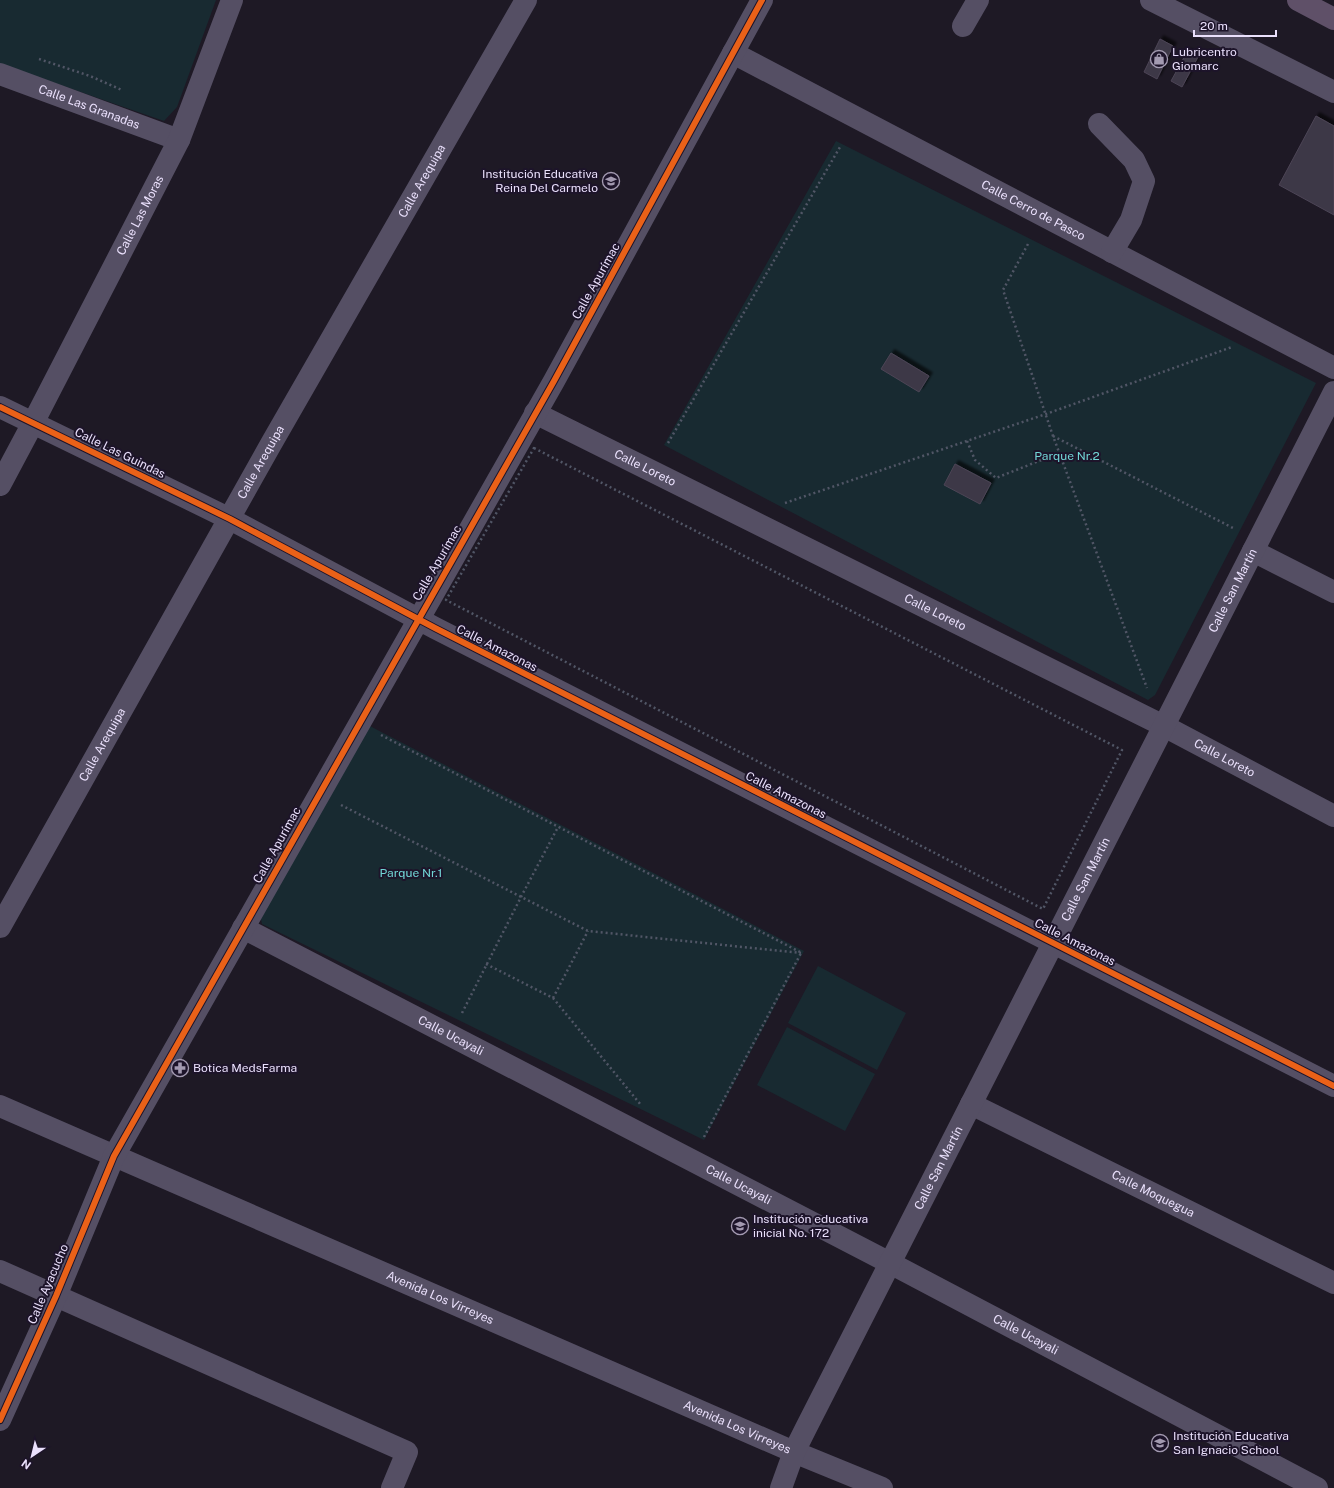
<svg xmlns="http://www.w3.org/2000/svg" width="1334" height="1488" viewBox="0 0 1334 1488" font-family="'Public Sans',sans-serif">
	<defs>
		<filter id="shadow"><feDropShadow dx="3.5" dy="-3.5" stdDeviation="1" flood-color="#0009"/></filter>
	</defs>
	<rect width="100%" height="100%" fill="#1e1925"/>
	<path fill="#182a31" d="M0 0H216L177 107 164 121 0 64Z
		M836 141 1316 383 1155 695 1148 700 664 445Z
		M364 723 804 951 704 1140 262 924 259 909Z
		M818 966 906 1013 877 1070 788 1023Z
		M787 1027 875 1074 845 1131 757 1085Z"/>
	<path fill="#3e3846" stroke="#4c4556" filter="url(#shadow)" d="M1160 39 1173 46 1157 79 1144 72Z
		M1187 52 1198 57 1182 87 1171 81Z
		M1316 116 1334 126V215L1279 185Z
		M891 353 929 376 919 392 881 369Z
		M955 464 991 483 980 504 944 485Z"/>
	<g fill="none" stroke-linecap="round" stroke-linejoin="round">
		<path stroke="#515666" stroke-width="2.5" stroke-dasharray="2 3" stroke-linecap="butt" d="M39 59 90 76 122 90
			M1028 244 1003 290 1053 436 1147 688
			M1053 436 1233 528
			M967 441 975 460 996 478 1059 453
			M668 443 840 147
			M534 448 1122 750 1043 909 446 600Z
			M785 503 1046 414 1232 347
			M381 735 800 952
			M341 805 588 931 801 953
			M486 964 553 998 641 1105
			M553 998 588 931
			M462 1013 521 897 558 827
			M704 1137 801 953"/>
		<g stroke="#554f64" stroke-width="22">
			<path d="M1151 0 1334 92"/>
			<path d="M963 26 978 0"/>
			<path id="s1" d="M733 53 1334 368"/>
			<path id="s2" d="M0 74 179 140"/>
			<path d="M1099 124 1134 160 1144 181 1131 220 1112 252"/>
			<path d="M0 407 230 519 435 628 1334 1086"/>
			<path id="s3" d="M535 413 1164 726 1334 816"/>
			<path id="s4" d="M0 485 33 423 179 140 232 0"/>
			<path d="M1253 551 1334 592"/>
			<path id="s5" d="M0 927 271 444 526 0"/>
			<path id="s6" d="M243 928 890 1263 1317 1488"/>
			<path id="s7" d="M971 1104 1334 1283"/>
			<path id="s8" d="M0 1106 794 1452 882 1488"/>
			<path d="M0 1271 407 1452 392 1488"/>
			<path d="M0 1420 56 1296 114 1156 554 381 762 0"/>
			<path id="s9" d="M781 1488 794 1452 806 1428 1334 392"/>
		</g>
		<path stroke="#5f5068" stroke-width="22" d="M1298 0 1334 19"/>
		<g stroke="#1d142a" stroke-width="8">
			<path id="cycleway" d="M0 407 230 519 435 628 1334 1086
				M0 1420 56 1296 114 1156 554 381 762 0"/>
		</g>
		<use href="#cycleway" stroke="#ea6118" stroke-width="6"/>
	</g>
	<defs>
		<g id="shop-ring" transform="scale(0.9)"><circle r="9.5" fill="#1d142a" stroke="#a39ab1" stroke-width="1.5"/><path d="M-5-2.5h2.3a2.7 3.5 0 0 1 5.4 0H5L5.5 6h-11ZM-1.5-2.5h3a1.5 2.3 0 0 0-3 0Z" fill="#a39ab1"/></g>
		<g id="school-ring" transform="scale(0.9)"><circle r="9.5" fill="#1d142a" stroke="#a39ab1" stroke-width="1.5"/><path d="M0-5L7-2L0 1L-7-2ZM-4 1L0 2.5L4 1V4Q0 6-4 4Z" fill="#a39ab1"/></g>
		<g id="pharmacy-ring" transform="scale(0.9)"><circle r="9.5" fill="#1d142a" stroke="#a39ab1" stroke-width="1.5"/><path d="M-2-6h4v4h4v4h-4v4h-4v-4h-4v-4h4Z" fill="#a39ab1"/></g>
	</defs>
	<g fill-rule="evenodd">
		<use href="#shop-ring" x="1159" y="59"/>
		<use href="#school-ring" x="611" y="181"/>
		<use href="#pharmacy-ring" x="180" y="1068"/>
		<use href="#school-ring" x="740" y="1226"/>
		<use href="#school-ring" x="1160" y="1443"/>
	</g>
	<g text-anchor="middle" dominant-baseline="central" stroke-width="4" stroke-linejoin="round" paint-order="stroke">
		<g font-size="12" fill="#eae0fc" stroke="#1d142a" text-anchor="start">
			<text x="1172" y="52">Lubricentro<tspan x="1172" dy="14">Giomarc</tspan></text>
			<text x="598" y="174" text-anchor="end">Institución Educativa<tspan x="598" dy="14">Reina Del Carmelo</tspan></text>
			<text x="193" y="1068">Botica MedsFarma</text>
			<text x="753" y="1219">Institución educativa<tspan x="753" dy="14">inicial No. 172</tspan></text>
			<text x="1173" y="1436">Institución Educativa<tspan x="1173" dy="14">San Ignacio School</tspan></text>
		</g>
		<g font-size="12" fill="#eae0fc" stroke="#1d142a">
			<text stroke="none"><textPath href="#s2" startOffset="95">Calle Las Granadas</textPath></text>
			<text stroke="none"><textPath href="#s5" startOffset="857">Calle Arequipa</textPath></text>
			<text stroke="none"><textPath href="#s1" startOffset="339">Calle Cerro de Pasco</textPath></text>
			<text stroke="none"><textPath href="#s4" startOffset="304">Calle Las Moras</textPath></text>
			<text transform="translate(596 281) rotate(-61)">Calle Apurímac</text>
			<text transform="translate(120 453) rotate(26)">Calle Las Guindas</text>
			<text stroke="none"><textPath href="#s5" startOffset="533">Calle Arequipa</textPath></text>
			<text stroke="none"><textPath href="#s3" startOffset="123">Calle Loreto</textPath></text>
			<text transform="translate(437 563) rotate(-60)">Calle Apurímac</text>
			<text stroke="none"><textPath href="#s9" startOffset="1005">Calle San Martín</textPath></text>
			<text stroke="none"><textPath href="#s3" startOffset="447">Calle Loreto</textPath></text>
			<text transform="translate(497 648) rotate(27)">Calle Amazonas</text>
			<text stroke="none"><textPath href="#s5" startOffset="209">Calle Arequipa</textPath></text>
			<text stroke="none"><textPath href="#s3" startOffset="771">Calle Loreto</textPath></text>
			<text transform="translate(786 795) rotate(27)">Calle Amazonas</text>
			<text transform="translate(277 845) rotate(-61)">Calle Apurímac</text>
			<text stroke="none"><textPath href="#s9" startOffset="681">Calle San Martín</textPath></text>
			<text transform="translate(1075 942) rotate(27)">Calle Amazonas</text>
			<text stroke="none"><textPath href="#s6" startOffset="234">Calle Ucayali</textPath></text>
			<text stroke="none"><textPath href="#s9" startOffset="357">Calle San Martín</textPath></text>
			<text stroke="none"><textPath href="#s6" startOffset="558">Calle Ucayali</textPath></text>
			<text stroke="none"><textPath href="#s7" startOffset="203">Calle Moquegua</textPath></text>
			<text transform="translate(48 1284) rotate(-67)">Calle Ayacucho</text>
			<text stroke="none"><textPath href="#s8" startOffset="480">Avenida Los Virreyes</textPath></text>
			<text stroke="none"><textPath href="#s6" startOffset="882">Calle Ucayali</textPath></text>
			<text stroke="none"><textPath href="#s8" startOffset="804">Avenida Los Virreyes</textPath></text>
		</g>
		<g font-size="12" fill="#71d6d6" stroke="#1d142a">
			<text x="1067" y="456">Parque Nr.2</text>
			<text x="411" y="873">Parque Nr.1</text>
		</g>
	</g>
	<g transform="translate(32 1456) rotate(215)" stroke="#1d142a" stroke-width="3" paint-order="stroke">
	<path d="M0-3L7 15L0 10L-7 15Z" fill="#eae0fc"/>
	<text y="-6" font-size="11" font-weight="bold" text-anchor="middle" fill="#eae0fc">N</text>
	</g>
	<path d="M1194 30v6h82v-6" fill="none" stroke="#eae0fc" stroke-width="2"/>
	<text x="1200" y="30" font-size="12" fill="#eae0fc" stroke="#1d142a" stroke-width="3" paint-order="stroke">20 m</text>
</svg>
